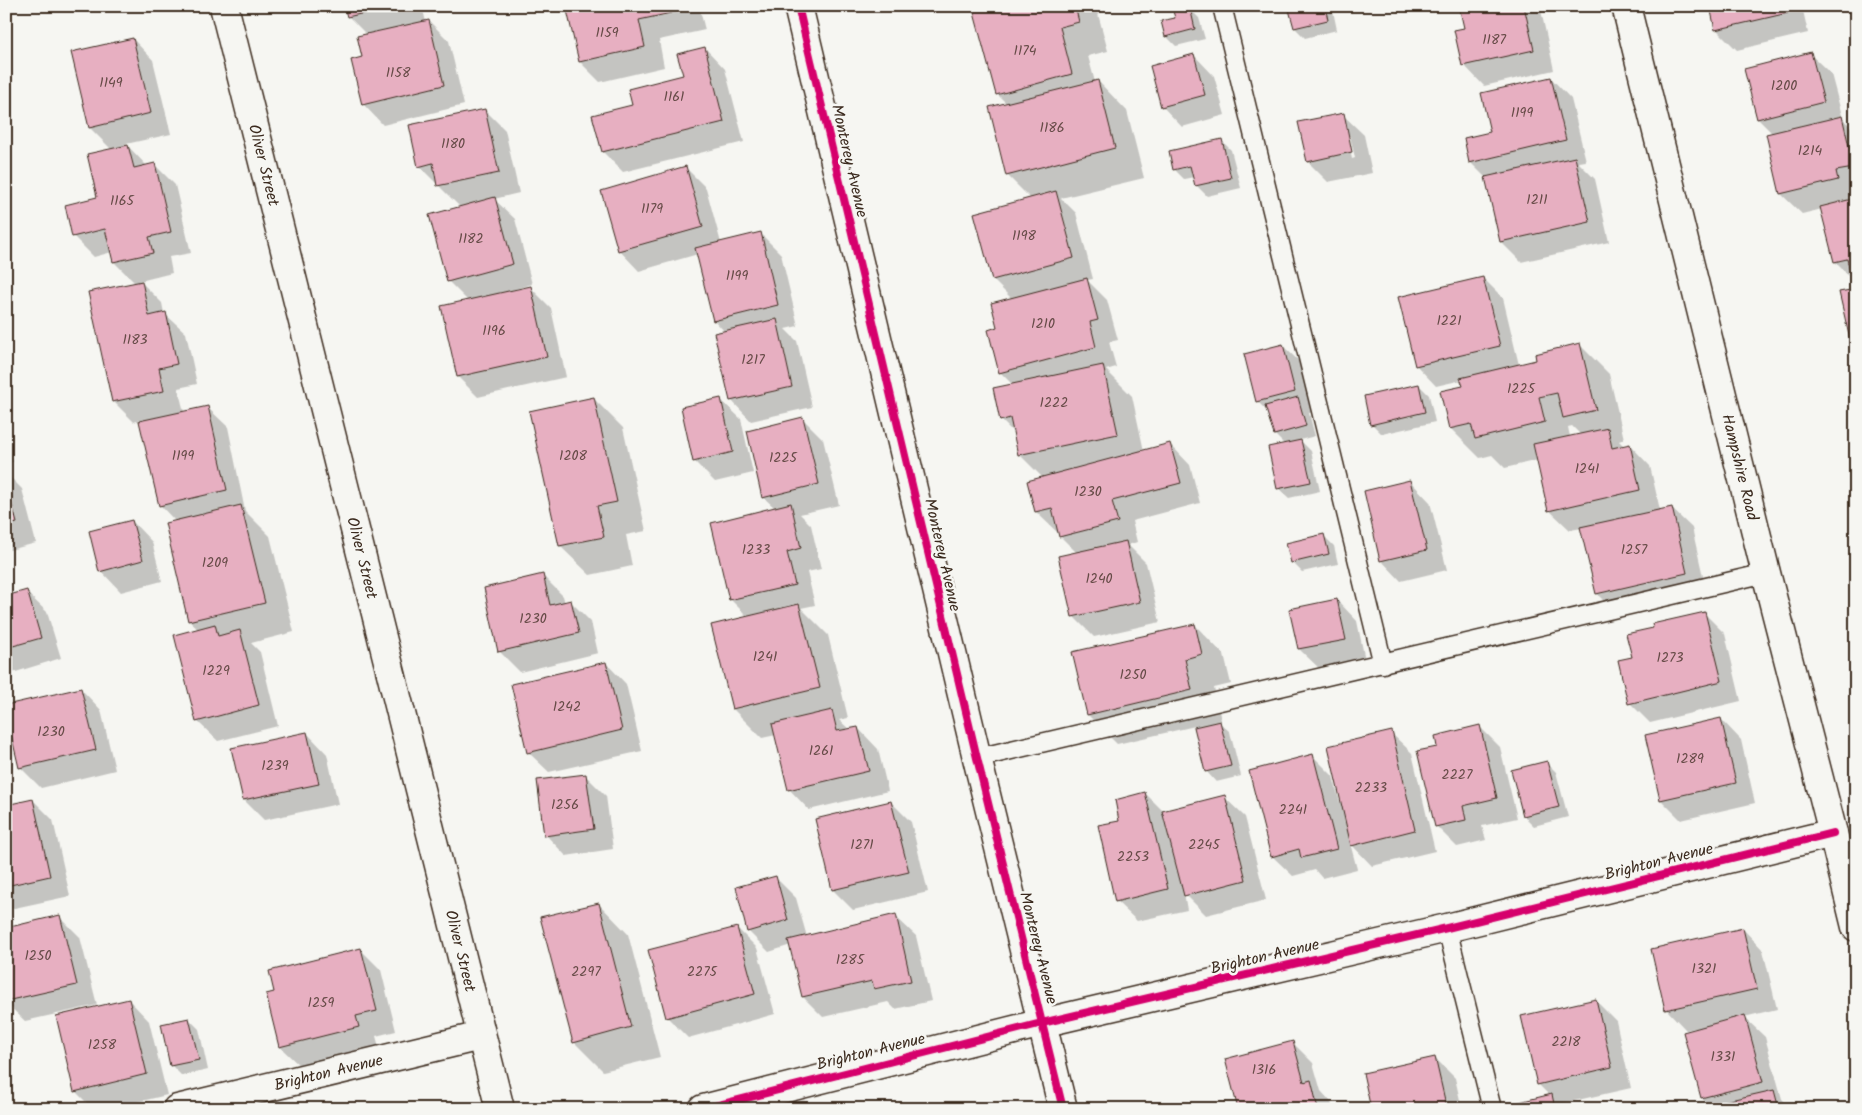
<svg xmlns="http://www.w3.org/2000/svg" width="1862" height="1115" viewBox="0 0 1862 1115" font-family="Kalam,sans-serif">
	<rect width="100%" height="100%" fill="#f6f6f2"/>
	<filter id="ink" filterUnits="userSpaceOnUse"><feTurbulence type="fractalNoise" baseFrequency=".02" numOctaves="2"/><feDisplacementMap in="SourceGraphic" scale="10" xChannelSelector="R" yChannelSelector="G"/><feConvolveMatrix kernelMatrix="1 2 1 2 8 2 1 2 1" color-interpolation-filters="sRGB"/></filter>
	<g filter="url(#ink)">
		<path fill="#0003" fill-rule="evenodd" d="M346 6H422L426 22 429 21 449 41 464 105 383 125 363 104V58L367 35 348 16Z
			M567 6H699L705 30 659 40 664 67 600 82 580 62ZM691 7V10L660 16V14Z
			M989 6H1090L1098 14 1108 51 1088 56 1095 82 1098 81 1127 111 1144 178 1061 198 1076 213 1093 279 1087 280 1107 300 1118 340 1109 342 1116 367 1106 370 1132 396 1144 451 1170 444 1190 465 1200 503 1132 521 1137 542 1128 545 1146 563 1160 622 1094 637 1074 617 1060 557 1077 553 1061 537 1059 531 1057 532 1036 512 1029 482 1043 478 1019 454 1015 434 1001 420 1013 385 1000 372 999 328 1012 299 993 280 1031 199 1007 175V104L997 94Z
			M1290 6H1332L1337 30 1305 38 1295 28Z
			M1443 6H1456L1445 9Z
			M1460 6H1540L1554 70 1484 86 1464 65 1465 29Z
			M1711 6H1802L1808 33 1737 50 1716 29Z
			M1189 8 1199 18 1205 39 1176 46 1166 36 1177 19Z
			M133 39 153 60 171 134 126 144 147 166 154 164 175 185 191 253 169 257 172 273 140 281 162 303 164 313 186 333 197 384 178 388 184 412 207 407 228 427 245 511 270 536 294 632 251 643 260 652 278 726 218 741 197 721 199 630 189 621 166 524 176 522 160 505 140 420 134 422 113 401 136 284 114 262 112 252 94 257 73 236 98 198 112 150 90 128Z
			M705 48 725 69 744 142 623 172 603 152 594 116 634 106 685 76Z
			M1810 54 1831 74 1843 119 1856 132V283L1835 262 1822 209 1802 214 1781 194 1773 134 1758 119 1746 70Z
			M1194 55 1214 76 1225 115 1182 127 1162 106Z
			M1551 78 1571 99 1586 161 1578 162 1595 179 1609 242 1521 262 1501 242 1487 179 1470 162 1492 133Z
			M485 110 505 130 519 193 494 199 515 219 532 284 512 290V292L531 288 551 308 566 377 478 397 458 377 468 301 448 281 461 208 419 166Z
			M1343 115 1364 135 1372 173 1328 182 1308 162ZM1347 136H1350L1355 158 1352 159Z
			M1221 140 1231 150 1241 188 1207 196 1196 185 1194 177 1184 179 1174 169ZM1196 165 1180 169V167Z
			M686 168 706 188 721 243 760 233 781 254 798 326 785 329 797 341 812 407 751 421 731 400 725 332 714 320 698 254 639 271 619 250Z
			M1483 278 1503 298 1519 365 1538 360 1579 344 1609 374 1624 439 1619 441 1625 447 1630 445 1650 466 1660 510 1671 508 1692 528 1707 594 1617 614 1597 594 1582 528 1570 530 1549 510 1538 460 1505 468 1492 455 1480 458 1450 428 1464 387 1462 380 1436 386 1416 365ZM1572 426 1581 435 1570 437 1568 427Z
			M1282 345 1303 365 1314 412 1309 413 1315 436 1300 440 1311 451 1320 491 1289 498 1278 488 1285 445 1275 435 1269 413 1257 401Z
			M1419 385 1429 395 1435 422 1382 434 1372 424Z
			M593 398 623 428 646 531 626 535 632 566 590 575 560 546Z
			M720 399 741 419 753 473 715 482 694 461Z
			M803 419 823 439 839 505 800 514 811 525 821 569 807 572 815 605 801 608 828 635 848 718 839 720 850 730 858 728 878 749 888 791 809 810 789 789 776 735 762 738 733 709 749 618 730 599 775 508 763 497Z
			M6 432 13 462 6 464Z
			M6 473 22 489 36 543 6 551Z
			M1410 481 1430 502 1447 570 1401 581 1381 560Z
			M132 521 152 542 162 581 121 592 101 571Z
			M1324 536 1334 546 1338 564 1302 572 1292 562Z
			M543 576 563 596 565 603 571 602 591 622 598 653 520 672 499 651Z
			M26 592 47 612 61 658 6 675V598Z
			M1337 600 1357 621 1365 660 1320 669 1299 649 1291 610Z
			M1704 613 1725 634 1741 701 1650 723 1630 703 1633 658 1654 629Z
			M1195 625 1224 655 1231 684 1214 688 1221 720 1218 721 1230 732 1241 776 1216 782 1206 771 1195 726 1117 744 1088 715 1074 653Z
			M606 663 626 684 642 751 549 772 528 752Z
			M81 689 101 710 115 770 41 788 20 767Z
			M1721 719 1741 740 1755 803 1681 820 1661 800Z
			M1480 727 1500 747 1517 818 1482 826 1486 840 1457 847 1436 826 1439 748Z
			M307 733 327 754 338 804 264 820 244 800Z
			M1391 733 1412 753 1435 851 1372 866 1350 843 1357 869 1322 878 1315 870 1293 876 1272 856 1312 755 1333 776 1340 803 1342 802Z
			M1546 762 1556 772 1568 817 1534 826 1524 816Z
			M586 776 606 796 613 849 566 856 546 835Z
			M1145 793 1164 812 1224 797 1245 817 1266 900 1206 915 1184 893 1187 910 1137 921 1116 901 1121 822Z
			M33 800 53 820 70 896 10 909 6 905V806Z
			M891 802 911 822 928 892 853 910 833 890Z
			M776 878 796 898 807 937 895 916 916 936 931 1001 895 1009 888 1002 823 1017 803 997 791 945 769 952 748 931Z
			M599 904 628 934 660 1057 603 1071 574 1042Z
			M60 917 80 937 97 1005 25 1021 6 1003V929Z
			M737 928 757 948 775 1014 688 1038 667 1017Z
			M1743 929 1763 950 1777 1009 1744 1017 1765 1037 1782 1099 1791 1109H1713L1702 1098 1695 1028 1686 1030 1666 1009Z
			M361 950 381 970 396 1031 376 1036 379 1047 301 1067 280 1047Z
			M129 1000 149 1021 167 1095 108 1109H93L75 1091Z
			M1595 1000 1616 1021 1631 1088 1560 1104 1562 1109H1513L1550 1096 1538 1084Z
			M189 1019 199 1029 208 1070 182 1076 172 1066 162 1025Z
			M1292 1042 1313 1063 1321 1091 1331 1102 1333 1109H1239Z
			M1435 1058 1455 1078 1462 1109H1373Z"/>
		<path fill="#e7afc1" stroke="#3b2a1e" d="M344 6H397L347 17Z
			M566 6H684L685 10 639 20 645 47 579 62Z
			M985 6H1075L1079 22 1060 27 1072 74 996 95 973 9Z
			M1288 6H1325L1328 20 1294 28Z
			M1459 6H1524L1534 50 1462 66 1454 30 1464 28Z
			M1710 6H1787L1788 13 1715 30Z
			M1190 7 1195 29 1165 37 1161 21 1175 18 1173 11Z
			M429 20 444 85 362 105 351 60 362 57 357 36Z
			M133 38 151 113 89 128 71 52Z
			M705 47 724 122 602 152 592 115 632 105 628 89 683 75 677 54Z
			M1811 52 1824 102 1757 119 1744 69Z
			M1194 54 1205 95 1161 107 1150 66Z
			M1551 77 1566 140 1469 163 1464 138 1490 132 1481 93Z
			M1098 80 1115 148 1006 176 989 107Z
			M485 109 499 173 437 186 433 163 418 167 409 125Z
			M1344 113 1352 152 1307 162 1298 122Z
			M1842 116 1854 168 1836 171 1838 180 1780 194 1766 134Z
			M1222 139 1231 178 1195 186 1190 166 1173 170 1169 151Z
			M128 145 134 168 155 163 171 232 149 237 153 253 113 262 105 229 72 237 65 205 97 197 87 154Z
			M1575 157 1590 222 1500 242 1485 177Z
			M686 166 703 227 618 251 601 191Z
			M1056 191 1074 258 992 280 974 213Z
			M495 197 513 264 447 282 429 215Z
			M1856 198V281H1852L1847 259 1834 262 1820 207Z
			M761 232 778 305 713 321 695 248Z
			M1483 277 1500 346 1415 366 1398 297Z
			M1087 278 1098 320 1090 322 1096 347 999 373 988 330 997 327 991 303Z
			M142 281 149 316 166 312 177 364 159 368 164 391 112 402 88 292Z
			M531 286 547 357 457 377 441 306Z
			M1856 289V366L1839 292Z
			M777 319 792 387 730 401 714 333Z
			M1580 343 1596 410 1563 418 1557 393 1539 397 1545 422 1475 439 1471 424 1449 429 1440 391 1463 386 1460 378 1536 360 1535 354Z
			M1283 344 1295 392 1256 402 1244 354Z
			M1103 365 1118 434 1018 455 1010 418 1000 421 993 388Z
			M1419 384 1425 412 1370 425 1364 396Z
			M594 397 617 502 597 506 604 537 559 546 529 411Z
			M1298 397 1306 426 1274 435 1265 406Z
			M721 398 733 452 693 462 681 407Z
			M208 406 227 490 159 506 139 421Z
			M803 417 819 484 762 498 747 431Z
			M1608 428 1612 448 1630 444 1640 490 1548 511 1533 444Z
			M1301 440 1311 482 1277 489 1268 447Z
			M1170 443 1181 483 1112 501 1118 522 1059 537 1052 508 1035 512 1027 481Z
			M1410 480 1427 550 1380 561 1364 491Z
			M6 482 17 523 6 526Z
			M1856 498V517L1852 499Z
			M791 503 801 548 787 552 795 585 729 600 711 523Z
			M241 505 265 603 188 621 165 523Z
			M1672 507 1687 573 1596 594 1580 527Z
			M132 520 143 560 99 572 89 531Z
			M1324 534 1329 554 1291 563 1286 543Z
			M1126 541 1140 602 1072 617 1058 556Z
			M543 574 550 605 571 600 579 633 498 652 484 588Z
			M27 590 41 638 6 648V596Z
			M1337 599 1346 640 1298 649 1289 609Z
			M799 604 820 688 732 709 711 625Z
			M1705 612 1722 681 1628 704 1618 660 1632 657 1626 634 1653 628 1652 624Z
			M215 624 218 636 240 630 259 705 196 722 174 635Z
			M1195 624 1202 654 1185 659 1192 690 1087 715 1072 652Z
			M606 662 622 730 527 753 511 684Z
			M81 688 96 750 19 768 6 713V705Z
			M832 710 837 731 858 727 869 771 788 790 772 724Z
			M1721 718 1736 783 1660 800 1645 735Z
			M1220 721 1231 766 1205 772 1194 727Z
			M1480 725 1497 798 1463 806 1466 820 1435 827 1417 751 1437 747 1435 736Z
			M1392 731 1415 830 1351 846 1328 746Z
			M307 732 319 784 243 800 231 748Z
			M1313 754 1337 849 1301 858 1299 849 1271 857 1249 771Z
			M1547 761 1559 807 1523 816 1511 770Z
			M586 774 594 829 544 836 537 780Z
			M1145 792 1168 889 1115 902 1098 825 1119 821 1115 800Z
			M1225 795 1246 880 1184 896 1162 811Z
			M33 799 50 876 6 886V805Z
			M891 801 909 872 832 890 815 819Z
			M776 876 788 920 747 932 736 887Z
			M599 903 631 1027 573 1043 540 917Z
			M896 914 911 981 874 989 872 981 802 997 788 940Z
			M60 915 77 985 6 1001V928Z
			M737 927 755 994 666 1018 648 950Z
			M1743 928 1757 989 1665 1010 1651 949Z
			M361 948 377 1011 356 1016 359 1027 279 1047 266 994 274 992 269 971Z
			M129 999 147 1074 74 1092 56 1016Z
			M1596 999 1612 1067 1537 1085 1521 1016Z
			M1745 1015 1763 1082 1701 1098 1683 1032Z
			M189 1018 199 1060 170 1066 161 1024Z
			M1293 1041 1304 1082 1311 1080 1318 1109H1238L1225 1059Z
			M1435 1057 1447 1109H1371L1363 1073Z
			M1774 1090 1779 1109H1719L1717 1103Z
			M1552 1094 1555 1109H1512L1511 1104Z"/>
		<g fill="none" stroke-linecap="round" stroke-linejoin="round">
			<g stroke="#3b2a1e" stroke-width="21">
				<path id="service" d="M1222 6 1383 664
					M977 758 1766 573
					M1447 928 1492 1109"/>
			</g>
			<g stroke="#3b2a1e" stroke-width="31">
				<g id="minor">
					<path id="s1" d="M224 6 500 1109"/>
					<path id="s2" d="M1626 6 1766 573 1833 833 1856 927"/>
					<path id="s3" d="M177 1109 481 1036"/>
					<path d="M703 1109 1042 1023 1447 928 1833 833"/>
				</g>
			</g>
			<g stroke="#3b2a1e" stroke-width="31">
				<path id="tertiary" d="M798 6 977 758 1063 1109"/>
			</g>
			<use href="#service" stroke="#f6f6f2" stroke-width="18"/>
			<use href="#minor" stroke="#f6f6f2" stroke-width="28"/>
			<use href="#tertiary" stroke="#f6f6f2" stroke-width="28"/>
			<g stroke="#f6f6f2" stroke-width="11">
				<path id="cycleway" d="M798 6 977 758 1063 1109
					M703 1109 1042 1023 1447 928 1833 833"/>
			</g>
			<use href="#cycleway" stroke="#d6006c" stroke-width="8"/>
		</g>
	</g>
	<g text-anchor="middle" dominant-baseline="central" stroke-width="5" stroke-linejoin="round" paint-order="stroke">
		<g font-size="14" fill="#664b47">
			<text x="607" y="33">1159</text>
			<text x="1494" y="40">1187</text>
			<text x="1025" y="51">1174</text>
			<text x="398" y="73">1158</text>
			<text x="111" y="83">1149</text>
			<text x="1784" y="86">1200</text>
			<text x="674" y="97">1161</text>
			<text x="1522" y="113">1199</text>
			<text x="1052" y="128">1186</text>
			<text x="453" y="144">1180</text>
			<text x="1810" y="151">1214</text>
			<text x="1537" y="200">1211</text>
			<text x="122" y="201">1165</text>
			<text x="652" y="209">1179</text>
			<text x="1024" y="236">1198</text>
			<text x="471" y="239">1182</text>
			<text x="737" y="276">1199</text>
			<text x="1449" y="321">1221</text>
			<text x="1043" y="324">1210</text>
			<text x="494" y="331">1196</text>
			<text x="135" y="340">1183</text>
			<text x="753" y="360">1217</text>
			<text x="1521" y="389">1225</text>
			<text x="1054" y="403">1222</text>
			<text x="183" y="456">1199</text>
			<text x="573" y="456">1208</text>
			<text x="783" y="458">1225</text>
			<text x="1587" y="469">1241</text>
			<text x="1088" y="492">1230</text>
			<text x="756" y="550">1233</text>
			<text x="1634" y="550">1257</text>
			<text x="215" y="563">1209</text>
			<text x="1099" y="579">1240</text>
			<text x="533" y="619">1230</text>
			<text x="765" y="657">1241</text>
			<text x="1670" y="658">1273</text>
			<text x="216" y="671">1229</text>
			<text x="1133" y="675">1250</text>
			<text x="567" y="707">1242</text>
			<text x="51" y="732">1230</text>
			<text x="821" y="751">1261</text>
			<text x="1690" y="759">1289</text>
			<text x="275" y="766">1239</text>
			<text x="1457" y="775">2227</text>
			<text x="1371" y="788">2233</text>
			<text x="565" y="805">1256</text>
			<text x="1293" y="810">2241</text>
			<text x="862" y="845">1271</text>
			<text x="1204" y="845">2245</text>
			<text x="1133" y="857">2253</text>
			<text x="38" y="956">1250</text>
			<text x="850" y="960">1285</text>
			<text x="1704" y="969">1321</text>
			<text x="586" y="972">2297</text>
			<text x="702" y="972">2275</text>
			<text x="321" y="1003">1259</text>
			<text x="1566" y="1042">2218</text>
			<text x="102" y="1045">1258</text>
			<text x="1723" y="1057">1331</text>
			<text x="1264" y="1070">1316</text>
		</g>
		<g font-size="16" fill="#3b2a1e" stroke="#f6f6f2">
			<text transform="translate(849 161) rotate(77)">Monterey Avenue</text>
			<text stroke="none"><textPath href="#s1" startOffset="164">Oliver Street</textPath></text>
			<text stroke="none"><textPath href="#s2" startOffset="475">Hampshire Road</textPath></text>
			<text transform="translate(942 555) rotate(77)">Monterey Avenue</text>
			<text stroke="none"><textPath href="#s1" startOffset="569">Oliver Street</textPath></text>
			<text transform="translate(1659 862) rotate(-14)">Brighton Avenue</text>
			<text transform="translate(1038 948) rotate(76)">Monterey Avenue</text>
			<text stroke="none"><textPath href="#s1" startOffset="974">Oliver Street</textPath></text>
			<text transform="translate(1265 957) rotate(-13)">Brighton Avenue</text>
			<text transform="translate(871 1052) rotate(-14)">Brighton Avenue</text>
			<text stroke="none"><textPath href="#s3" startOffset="156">Brighton Avenue</textPath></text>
		</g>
	</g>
	<rect width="1862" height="1115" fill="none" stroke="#f6f6f2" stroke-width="25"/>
	<rect x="12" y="12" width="1837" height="1090" fill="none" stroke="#3b2a1e" stroke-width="2" filter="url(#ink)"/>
</svg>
